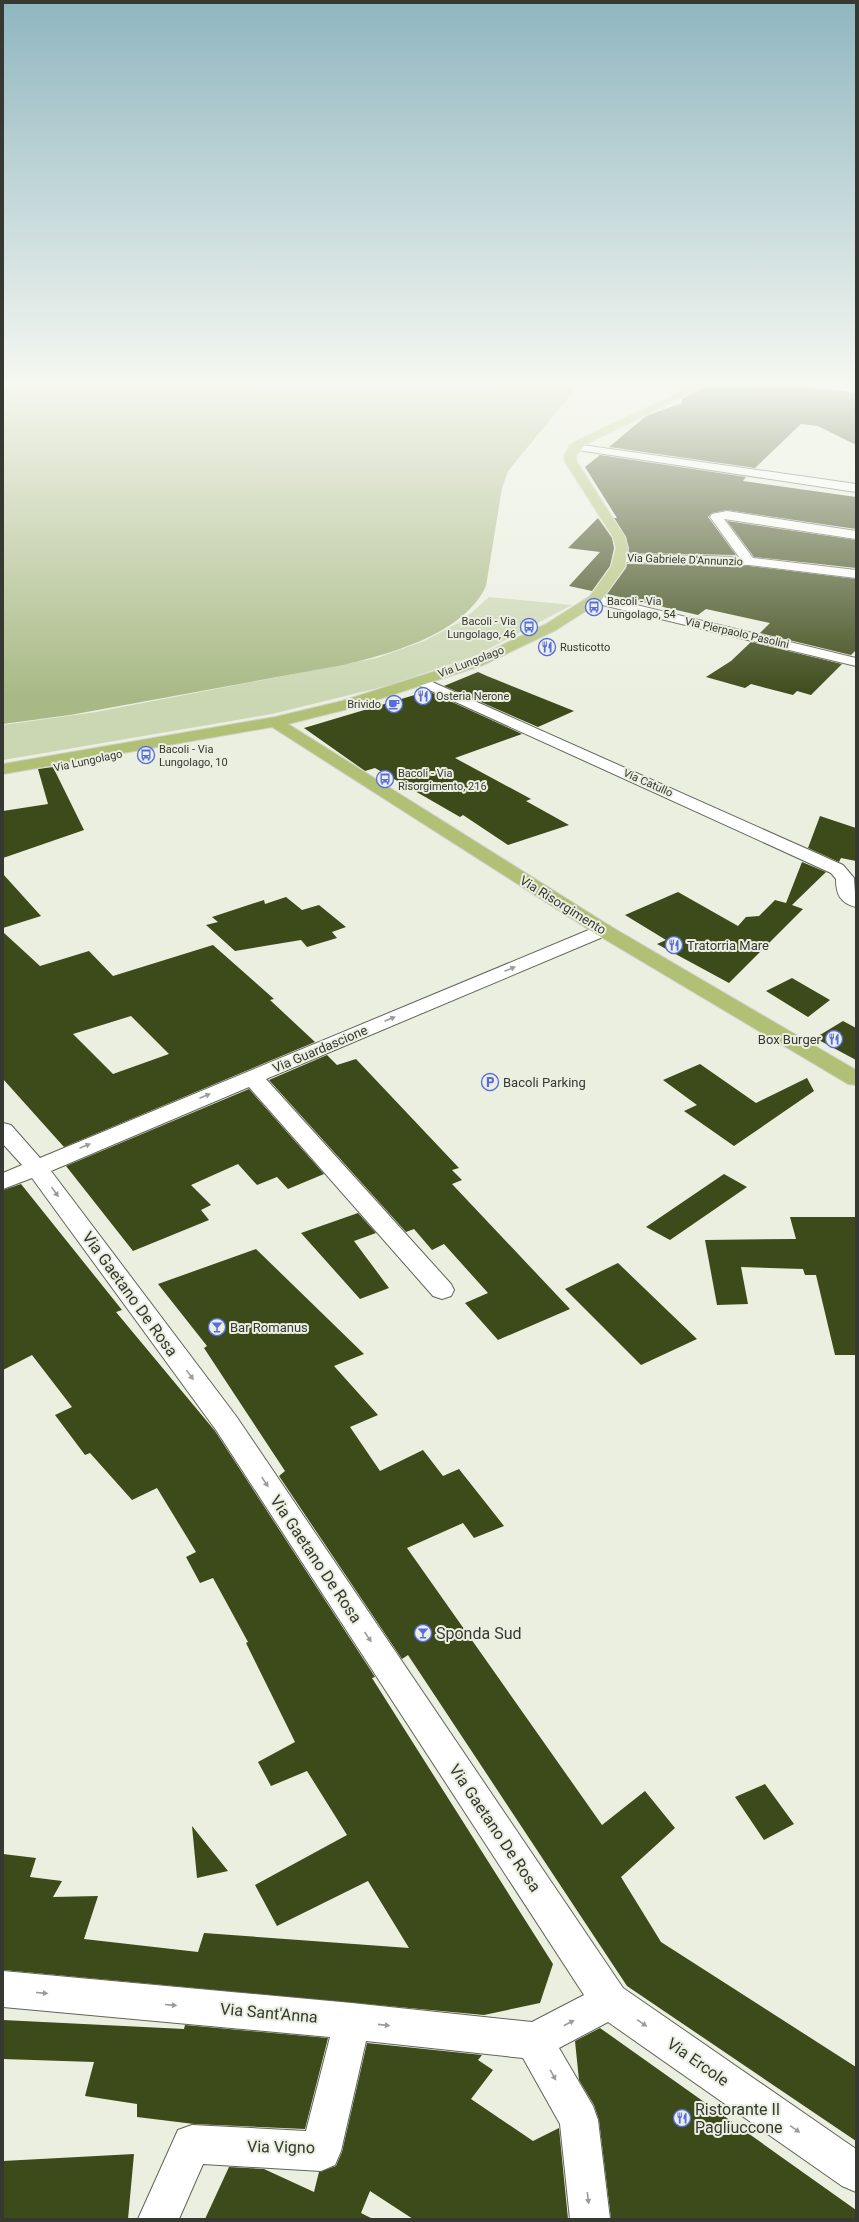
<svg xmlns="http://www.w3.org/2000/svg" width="859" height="2222" viewBox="0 0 859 2222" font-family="Roboto,sans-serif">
	<rect width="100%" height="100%" fill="#eaefe0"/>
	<path fill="#cbd7b3" d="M489 597 572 605 475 656 386 686 272 714 3 760V725L96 712 377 658 424 641 462 621Z"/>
	<path fill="#a9b985" d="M3 387H577L508 471 502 488 486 586C464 634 390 654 343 665L70 715 3 724Z"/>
	<path fill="#3d4a19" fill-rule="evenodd" d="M704 387H812L856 393V445L818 426 801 424 755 468 609 447 646 416 682 403V399Z
		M600 455 746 477 743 481 856 497V529L727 510 712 513 708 517 736 555 629 553 626 537 614 518H617L585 467Z
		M598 518 612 538 614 548 610 566 592 591 569 586 600 552 568 548Z
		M727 521 856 540V568L754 557Z
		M627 564 749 566 856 579V650L851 655 760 633 770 623 706 609 698 615 607 594 626 568Z
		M751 642 842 664 811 695 797 691 793 695 751 684 745 688 706 677 731 661Z
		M478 672 487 676 574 711 538 727 444 686Z
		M428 691 522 734 455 758 531 799 526 801 569 825 508 845 463 815 460 817 375 768 365 771 304 728Z
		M53 767 84 830 3 858V811L48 804 38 769Z
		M820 816 856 828V861L841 858 839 862 808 848Z
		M802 862 826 872 792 905 803 909 729 983 657 944 666 940 625 915 678 892 738 926 746 917 759 916 775 900 786 903Z
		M3 874 41 916 3 928Z
		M286 897 302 910 319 905 346 927 332 932 337 938 307 947 301 940 235 951 206 925 218 922 212 917 264 900 265 904Z
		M3 932 40 966 89 951 113 976 213 945 274 999 270 1000 315 1042 64 1147 3 1079ZM131 1016 169 1054 113 1074 73 1034Z
		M792 978 830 1000 808 1017 766 991Z
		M843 1021 856 1028V1060L815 1038Z
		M327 1055 337 1065 356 1059 459 1168 452 1170 462 1180 452 1184 570 1309 498 1340 465 1303 488 1293 444 1244 432 1250 414 1229 406 1232 269 1080Z
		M700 1064 756 1103 807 1078 814 1091 734 1146 684 1111 697 1105 663 1080Z
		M249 1089 324 1174 288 1189 277 1177 257 1185 238 1164 191 1185 211 1205 201 1210 209 1220 133 1251 66 1166Z
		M724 1174 747 1187 670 1240 646 1227Z
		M21 1184 122 1310 116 1312 215 1431 375 1677 372 1678 553 1964 540 2003 484 2015 3 1970V1854L36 1858 30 1877 62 1881 53 1897 98 1896 84 1939 198 1952 204 1933 409 1948 368 1881 277 1926 255 1885 347 1835 307 1771 271 1786 258 1762 295 1742 246 1643 248 1642 213 1578 200 1583 186 1557 196 1552 157 1488 132 1500 90 1453 85 1455 55 1415 72 1407 32 1355 3 1370V1190Z
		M358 1213 376 1233 354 1241 389 1288 360 1299 301 1233Z
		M790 1217H856V1355H835L816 1275H805L803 1269 741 1267 748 1304 717 1305 705 1240 796 1239Z
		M256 1249 364 1354 334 1366 378 1415 350 1427 380 1471 423 1450 443 1476 459 1469 504 1526 474 1538 463 1523 407 1548 602 1825 645 1791 675 1828 621 1877 661 1942 856 2067V2141L627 1986 408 1655 402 1659 279 1476 285 1471 204 1348 207 1346 158 1284Z
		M618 1263 697 1339 641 1365 565 1289Z
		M765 1784 794 1824 764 1840 735 1797Z
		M192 1826 228 1871 197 1878Z
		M3 2020 184 2029 185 2025 328 2038 305 2129 194 2124 137 2117V2104L85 2096 94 2062 3 2059Z
		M600 2028 856 2210V2219H611L599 2120 594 2105 579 2080 575 2041Z
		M367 2043 482 2055 478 2060 493 2070 471 2099 533 2141 559 2128 568 2219H413L370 2191 361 2213 373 2219H205L229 2167 264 2169 314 2192 319 2172 336 2166 342 2152Z
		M134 2154 128 2219H3V2161Z"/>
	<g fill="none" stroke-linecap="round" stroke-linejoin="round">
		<g stroke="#616558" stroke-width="2">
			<path id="minor" d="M575 444 856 484V492L571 449 569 447 571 445Z
				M727 511 856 531V539L724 519 753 558 856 570V578L749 565 621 562 615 558 621 554 739 557 710 517 712 514Z
				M595 595 856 658V666L590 602 588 599Z
				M421 677 843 865 854 878 856 907C840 903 836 894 836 879L831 873 416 684 414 681 416 678Z
				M603 924 610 926 613 930 610 934 266 1079 451 1284 454 1290 451 1296 442 1299 433 1296 249 1087 51 1171 236 1416 623 1988 856 2149V2192L842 2186 608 2022 559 2048 593 2106 598 2120 610 2219H570L560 2124 523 2058 366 2041 341 2151 335 2165 321 2171 203 2164 179 2219H138L178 2130 192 2125 306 2131 330 2037 3 2007V1971L352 2003 532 2022 584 1995 216 1430 32 1178 3 1189V1173L22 1165 3 1144V1123L11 1125 40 1158Z"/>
		</g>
		<g stroke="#cfcfce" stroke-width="2">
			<path id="major" d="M691 387H703L586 444 576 455 577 462 625 537 628 548 625 567 600 602 556 630 483 665 352 708 288 724 610 926 856 1070V1085L848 1084 596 934 272 727 3 774V764L275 717 342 701 473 659 546 624 590 596 611 567 616 548 613 537 565 462 564 455 571 445 578 440Z"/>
		</g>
		<use href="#minor" fill="#fff" fill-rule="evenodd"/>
		<use href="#major" fill="#b0c175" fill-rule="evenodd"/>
	</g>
	<defs><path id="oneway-solid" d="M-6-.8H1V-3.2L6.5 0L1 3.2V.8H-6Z"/></defs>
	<g fill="#9a9c98">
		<use href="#oneway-solid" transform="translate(510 969) rotate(-22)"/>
		<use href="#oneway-solid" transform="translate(390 1019) rotate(-23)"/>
		<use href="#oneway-solid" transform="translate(205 1096) rotate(-23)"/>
		<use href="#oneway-solid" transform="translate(85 1146) rotate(-23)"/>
		<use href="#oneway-solid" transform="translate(55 1192) rotate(54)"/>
		<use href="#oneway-solid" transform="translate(190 1375) rotate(54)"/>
		<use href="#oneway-solid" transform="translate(265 1482) rotate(56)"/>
		<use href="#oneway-solid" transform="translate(368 1637) rotate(56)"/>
		<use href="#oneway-solid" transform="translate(42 1993) rotate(5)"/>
		<use href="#oneway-solid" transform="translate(171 2005) rotate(5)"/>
		<use href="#oneway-solid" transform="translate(569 2023) rotate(-28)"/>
		<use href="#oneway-solid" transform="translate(642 2023) rotate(35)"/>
		<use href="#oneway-solid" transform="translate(384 2025) rotate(6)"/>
		<use href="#oneway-solid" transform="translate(553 2075) rotate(61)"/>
		<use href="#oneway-solid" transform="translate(795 2129) rotate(35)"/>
		<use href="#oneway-solid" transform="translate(588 2198) rotate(83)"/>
	</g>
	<linearGradient id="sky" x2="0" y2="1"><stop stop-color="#8fb6c0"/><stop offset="0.55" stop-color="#f6f8f1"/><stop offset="1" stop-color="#f6f8f1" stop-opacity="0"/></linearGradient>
	<rect width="859" height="698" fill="url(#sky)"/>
	<defs>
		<g id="bus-ring" transform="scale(0.9)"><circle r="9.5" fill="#eaefe0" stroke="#576ce2" stroke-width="1.5"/><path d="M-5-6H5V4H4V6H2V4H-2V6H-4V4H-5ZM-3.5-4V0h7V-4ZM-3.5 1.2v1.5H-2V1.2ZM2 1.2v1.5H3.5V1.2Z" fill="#576ce2"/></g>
		<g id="restaurant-ring" transform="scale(0.9)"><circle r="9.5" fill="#eaefe0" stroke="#576ce2" stroke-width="1.5"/><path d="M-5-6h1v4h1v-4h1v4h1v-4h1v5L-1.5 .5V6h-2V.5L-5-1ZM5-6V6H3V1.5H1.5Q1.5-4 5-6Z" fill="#576ce2"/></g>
		<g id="cafe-ring" transform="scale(0.9)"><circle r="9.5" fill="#eaefe0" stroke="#576ce2" stroke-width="1.5"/><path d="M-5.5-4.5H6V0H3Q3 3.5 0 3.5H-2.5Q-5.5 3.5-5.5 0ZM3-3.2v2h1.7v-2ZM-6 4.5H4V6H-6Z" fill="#576ce2"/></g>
		<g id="parking-ring" transform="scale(0.9)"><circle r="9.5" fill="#eaefe0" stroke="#576ce2" stroke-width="1.5"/><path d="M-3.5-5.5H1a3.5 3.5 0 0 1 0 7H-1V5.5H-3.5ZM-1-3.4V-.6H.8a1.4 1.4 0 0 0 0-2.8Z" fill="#576ce2"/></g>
		<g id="bar-ring" transform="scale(0.9)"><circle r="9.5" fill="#eaefe0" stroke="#576ce2" stroke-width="1.5"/><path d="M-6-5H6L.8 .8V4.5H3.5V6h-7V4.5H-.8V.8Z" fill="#576ce2"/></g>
	</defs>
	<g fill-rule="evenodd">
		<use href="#bus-ring" x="594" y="607"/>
		<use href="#bus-ring" x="529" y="627"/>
		<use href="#restaurant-ring" x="547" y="647"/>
		<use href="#restaurant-ring" x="423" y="696"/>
		<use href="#cafe-ring" x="394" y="704"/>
		<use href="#bus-ring" x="146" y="755"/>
		<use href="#bus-ring" x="385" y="779"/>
		<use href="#restaurant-ring" x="674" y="945"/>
		<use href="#restaurant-ring" x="834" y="1039"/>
		<use href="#parking-ring" x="490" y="1082"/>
		<use href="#bar-ring" x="217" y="1327"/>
		<use href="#bar-ring" x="423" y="1633"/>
		<use href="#restaurant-ring" x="682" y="2118"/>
	</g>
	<g text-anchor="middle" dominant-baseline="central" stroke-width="4" stroke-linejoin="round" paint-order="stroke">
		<g font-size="11" fill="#363832" stroke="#eaefe0">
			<text transform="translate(685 560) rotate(2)">Via Gabriele D'Annunzio</text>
			<text transform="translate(737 633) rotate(13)">Via Pierpaolo Pasolini</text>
			<text transform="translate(471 662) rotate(-21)">Via Lungolago</text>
			<text transform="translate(88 761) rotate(-12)">Via Lungolago</text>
			<text transform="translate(648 783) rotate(24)">Via Catullo</text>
		</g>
		<g font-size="11" fill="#363832" stroke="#eaefe0" text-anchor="start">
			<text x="607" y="601">Bacoli - Via<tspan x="607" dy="13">Lungolago, 54</tspan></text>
			<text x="516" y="621" text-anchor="end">Bacoli - Via<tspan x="516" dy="13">Lungolago, 46</tspan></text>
			<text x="560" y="647">Rusticotto</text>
			<text x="436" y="696">Osteria Nerone</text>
			<text x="381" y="704" text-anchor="end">Brivido</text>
			<text x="159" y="749">Bacoli - Via<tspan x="159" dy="13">Lungolago, 10</tspan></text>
			<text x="398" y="773">Bacoli - Via<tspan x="398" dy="13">Risorgimento, 216</tspan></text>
		</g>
		<g font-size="13" fill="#363832" stroke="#eaefe0">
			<text transform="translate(563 905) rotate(32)">Via Risorgimento</text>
			<text transform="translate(320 1049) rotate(-23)">Via Guardascione</text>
		</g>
		<g font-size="13" fill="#363832" stroke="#eaefe0" text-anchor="start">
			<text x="687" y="945">Tratorria Mare</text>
			<text x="821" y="1039" text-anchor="end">Box Burger</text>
			<text x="503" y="1082">Bacoli Parking</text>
			<text x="230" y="1327">Bar Romanus</text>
		</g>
		<g font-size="16" fill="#363832" stroke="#eaefe0">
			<text transform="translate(130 1294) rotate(54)">Via Gaetano De Rosa</text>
			<text transform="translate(316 1559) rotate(56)">Via Gaetano De Rosa</text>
			<text transform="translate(495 1828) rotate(56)">Via Gaetano De Rosa</text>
			<text transform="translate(269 2013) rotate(5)">Via Sant'Anna</text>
			<text transform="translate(698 2062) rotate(35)">Via Ercole</text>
			<text transform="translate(281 2147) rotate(1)">Via Vigno</text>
		</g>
		<g font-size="16" fill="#363832" stroke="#eaefe0" text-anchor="start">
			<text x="436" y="1633">Sponda Sud</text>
			<text x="695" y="2109">Ristorante Il<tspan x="695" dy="18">Pagliuccone</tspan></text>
		</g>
	</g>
	<rect width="859" height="2222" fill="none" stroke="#363832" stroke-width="8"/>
</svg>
